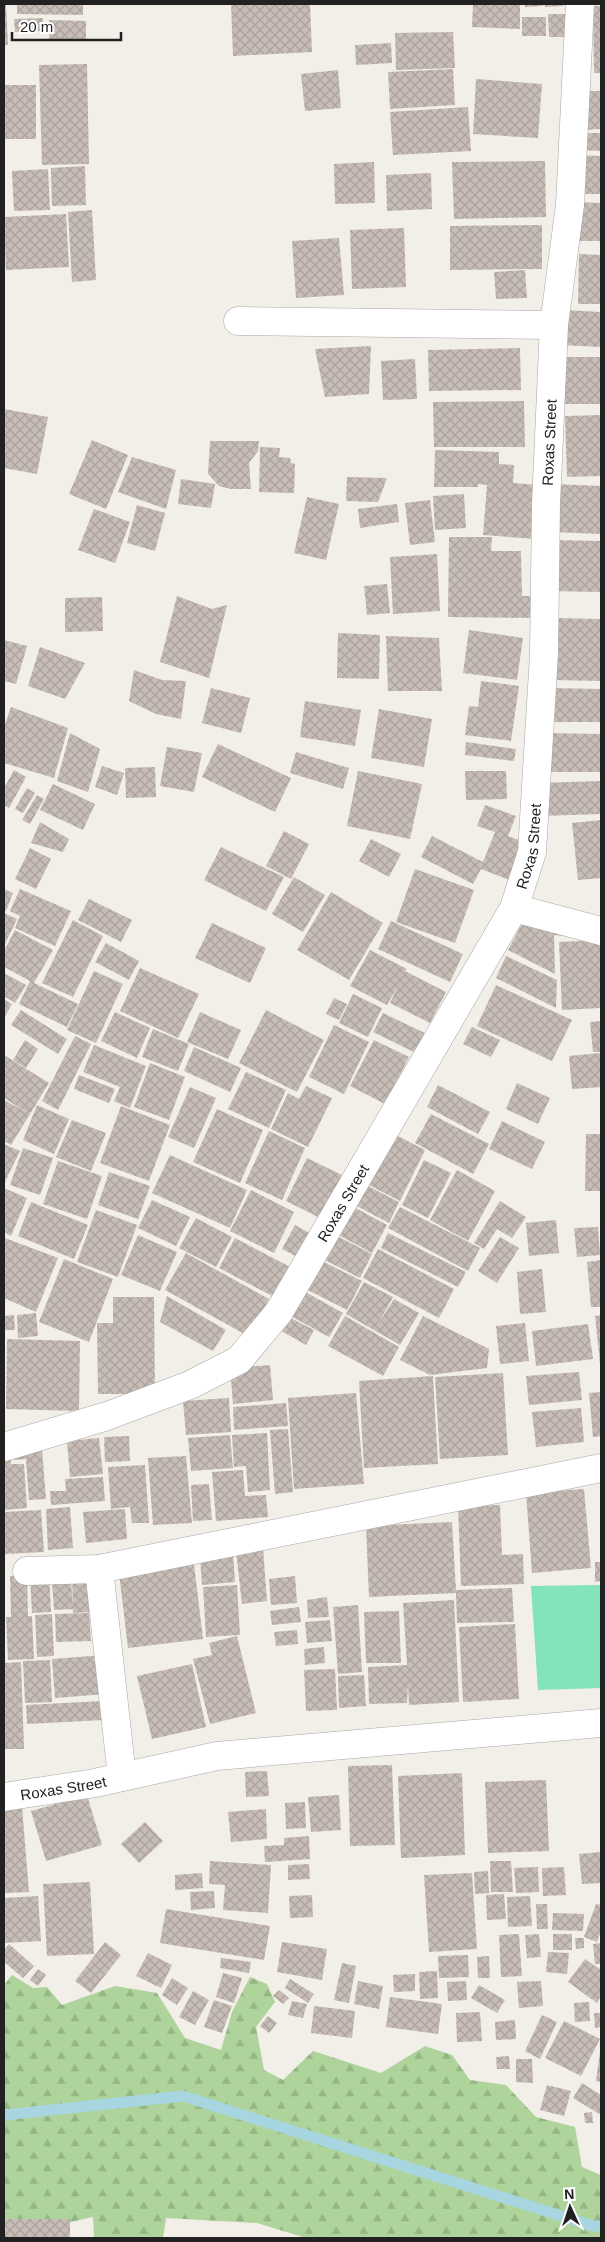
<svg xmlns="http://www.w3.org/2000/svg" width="605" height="2242" viewBox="0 0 605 2242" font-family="Helvetica,sans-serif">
	<defs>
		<pattern id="forest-firs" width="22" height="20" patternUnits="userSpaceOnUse" patternTransform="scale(1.25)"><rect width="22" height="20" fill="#aed39b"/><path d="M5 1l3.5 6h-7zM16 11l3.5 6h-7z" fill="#95b585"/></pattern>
		<pattern id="building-cross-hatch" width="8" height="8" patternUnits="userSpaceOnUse" patternTransform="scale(1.25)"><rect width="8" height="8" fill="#c7bdb6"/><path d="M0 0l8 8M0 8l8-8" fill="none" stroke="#aba29c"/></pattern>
	</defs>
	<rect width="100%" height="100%" fill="#f2eee8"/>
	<path fill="url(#forest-firs)" d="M12 1975 33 1988 47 1987 62 2005 115 1986 157 1993 185 2038 221 2050 232 2012 250 1977 267 1984 275 2002 256 2027 264 2070 283 2080 313 2051 381 2073 425 2046 452 2055 470 2080 506 2085 536 2117 575 2127 582 2167 601 2175V2238H306L257 2223 166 2218 163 2238H94L93 2217 4 2237V1985Z"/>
	<path fill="#83e3b9" d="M601 1585V1688L538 1690 531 1586Z"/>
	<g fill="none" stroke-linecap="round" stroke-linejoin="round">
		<path stroke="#a7d6e1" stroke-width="11" d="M4 2115 183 2096 593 2226H601"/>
	</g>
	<path fill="url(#building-cross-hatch)" d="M4 4H6L8 45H4Z
		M17 4H83V15L17 14Z
		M231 4H310L312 52 233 56Z
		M473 4H520V29L472 27Z
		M525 4H543V6L525 7Z
		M545 4H562L563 6 545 7Z
		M593 6H601V73H594Z
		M548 14H565V37H549Z
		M522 17H546V36H522Z
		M43 18V31L15 32 14 19Z
		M49 20 86 21V40L49 39Z
		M453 32 455 68 396 70 395 33Z
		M391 43 392 63 356 65 355 45Z
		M87 64 89 164 42 165 39 65Z
		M453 69 455 105 390 109 388 72Z
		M338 70 341 108 305 111 301 74Z
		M476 79 542 84 538 138 473 134Z
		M4 85H36V139H4Z
		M582 91H601V129L582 130Z
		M468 107 471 151 393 155 390 112Z
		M580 133H601V151L579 150Z
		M576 155 601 156V194H575Z
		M545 161 546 217 454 219 452 162Z
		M374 162 375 203 335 204 334 164Z
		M85 166 86 205 52 206 51 168Z
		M48 169 50 210 14 211 12 171Z
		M431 173 432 209 387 211 386 175Z
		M573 202 601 203V241H572Z
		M92 210 96 280 72 282 68 212Z
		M66 214 69 267 6 270 4 217Z
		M542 225V269L450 270V226Z
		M404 228 406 287 352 289 350 230Z
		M339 238 344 295 296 298 292 241Z
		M579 254 601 255V304H578Z
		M525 270 527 298 496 299 494 272Z
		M563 310 601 312V347L561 345Z
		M371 346 369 394 325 397 315 349Z
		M520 348 521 390 429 391 428 350Z
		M559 357H601V404H559Z
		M415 359 417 399 383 400 381 361Z
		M524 401 525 447H434L433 402Z
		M4 409 48 417 37 474 4 468Z
		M601 415V476L567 477 565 416Z
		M92 440 128 455 106 509 69 494Z
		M210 441H259L258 451 249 463 251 489H231L219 486 208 474Z
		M260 447 280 448 279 457 290 458 291 463 295 464 294 493 259 492Z
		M435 450 499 452V464L514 465 513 483 539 485 535 539 483 535 487 485 478 484V487H434Z
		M132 457 176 470 166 509 118 492Z
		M347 477 387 478 378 502 346 501Z
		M181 479 215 484 211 508 178 504Z
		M553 484 601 486V534L552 532Z
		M464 494 466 528 435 530 433 496Z
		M307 497 339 504 326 560 294 553Z
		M430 500 435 542 410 545 405 503Z
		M397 504 399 522 360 528 358 509Z
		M137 505 165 513 155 551 127 543Z
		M94 509 130 522 115 563 78 550Z
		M449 537H492L491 551H521L522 596H542V618L448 617Z
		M550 540 601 541V592L549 591Z
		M437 554 440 611 393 614 390 557Z
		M387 584 390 613 367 615 364 586Z
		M177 596 212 609 227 605 209 678 160 662Z
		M102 597 103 631 65 632V598Z
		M553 618 601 619V681L551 680Z
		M469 630 523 638 517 680 463 673Z
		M338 633 380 635 379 679 337 678Z
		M386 636 439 638 442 691H388Z
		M4 640 27 646 16 684 4 681Z
		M40 647 85 663 65 699 28 686Z
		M134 670 162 680 186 681 181 719 156 714 129 701Z
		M481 681 519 686 511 741 465 735 469 706 478 707Z
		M211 688 250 698 241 733 202 723Z
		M548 688 601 689V722H548Z
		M305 701 361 710 355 746 300 737Z
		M11 707 68 728 54 778 4 763V727Z
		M379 709 432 719 424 767 371 758Z
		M70 733 100 749 88 792 57 781Z
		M545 733 601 734V772H544Z
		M466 742 516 749 514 761 465 755Z
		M218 744 291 778 275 812 202 777Z
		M167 747 202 753 194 792 160 786Z
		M296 752 349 768 343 789 290 773Z
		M102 766 124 773 117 795 95 787Z
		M155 767 156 797 126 798 125 768Z
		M14 770 26 777 9 808 4 805V788Z
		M358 771 422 784 410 839 347 826Z
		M465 771H506L507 799 466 800Z
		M601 781V814L540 816 539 783Z
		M53 784 95 804 83 830 40 810Z
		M27 788 35 793 23 813 15 809Z
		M37 795 44 799 30 824 22 820Z
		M485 805 516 816 508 836 527 843 512 881 481 869 473 884 421 857 432 836 483 862 495 832 477 826Z
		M601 820V878L578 880 572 823Z
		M40 822 69 839 63 852 31 843Z
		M284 831 309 844 291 879 266 866Z
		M371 839 401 854 389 877 359 861Z
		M221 847 284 877 266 911 204 880Z
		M30 848 51 859 36 889 15 879Z
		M415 869 474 890 455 943 396 922Z
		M294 877 325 895 303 932 272 914Z
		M4 889 13 893 6 911 4 910Z
		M20 889 71 911 55 946 15 928 20 916 10 911Z
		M331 892 383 923 349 980 297 950Z
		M89 899 132 920 121 942 78 920Z
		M4 913 17 919 4 946Z
		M527 914 570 926 565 936 554 935 555 974 508 950Z
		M73 920 103 936 73 997 42 983Z
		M391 921 463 954 450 982 378 949Z
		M212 923 266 948 250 983 195 958Z
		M15 930 53 950 34 983 78 1004 67 1027 19 1004 30 981 4 967V951Z
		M601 940V1008L562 1010 559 942Z
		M106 943 139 961 129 980 95 962Z
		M370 950 407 969 405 971 446 992 430 1023 390 1003 398 986 387 1005 350 986Z
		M506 956 557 980 556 1008 496 978Z
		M140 968 199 994 178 1038 120 1011Z
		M94 971 123 984 96 1043 67 1030Z
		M4 973 26 985 15 1003 4 996Z
		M496 985 572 1020 552 1061 477 1026Z
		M353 994 382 1008 368 1037 339 1023Z
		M334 998 347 1004 339 1020 326 1014Z
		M4 999 12 1004 4 1018Z
		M21 1010 67 1039 58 1054 11 1025Z
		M266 1010 324 1040 297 1092 239 1063Z
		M115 1012 150 1028 137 1058 101 1041Z
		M200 1012 241 1030 228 1059 187 1042Z
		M383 1013 433 1037 424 1057 373 1032Z
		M601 1021V1052H593L590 1022Z
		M334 1025 369 1042 344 1094 309 1077Z
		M472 1027 500 1040 491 1057 463 1044Z
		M153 1029 189 1044 178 1071 142 1057Z
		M75 1036 91 1044 58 1110 42 1101Z
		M25 1040 38 1049 26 1068 13 1060Z
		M374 1040 409 1057 385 1104 350 1086Z
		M94 1045 146 1066 130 1108 114 1101 120 1087 83 1072Z
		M194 1047 241 1068 230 1092 184 1071Z
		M601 1053V1087L572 1089 569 1056Z
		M4 1055 49 1083 11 1145 4 1141V1100L28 1113 4 1098Z
		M150 1063 185 1077 169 1120 134 1107Z
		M246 1072 286 1090 269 1128 228 1109Z
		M79 1075 115 1089 109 1103 74 1089Z
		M517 1083 550 1098 538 1124 506 1109Z
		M438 1085 490 1112 478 1134 427 1107Z
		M306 1086 332 1098 308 1147 271 1129 288 1093 299 1099Z
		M190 1087 216 1098 194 1148 168 1137Z
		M37 1105 69 1119 54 1154 23 1140Z
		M121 1106 170 1125 149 1181 100 1163Z
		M217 1109 263 1130 240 1183 193 1162Z
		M431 1114 489 1144 473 1174 415 1143Z
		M72 1120 106 1133 91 1171 56 1157Z
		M502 1121 545 1142 532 1169 489 1149Z
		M269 1131 305 1148 282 1200 245 1183Z
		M390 1132 425 1150 400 1201 365 1183Z
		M586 1134H601V1191H585Z
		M4 1144 20 1151 4 1184Z
		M23 1148 53 1158 40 1195 10 1185Z
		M170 1155 247 1190 230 1228 152 1193Z
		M307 1158 346 1177 324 1220 286 1201Z
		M424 1160 451 1173 428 1218 402 1205Z
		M58 1161 102 1176 87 1219 43 1204Z
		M457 1170 495 1191 468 1241 430 1220Z
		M109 1172 150 1186 138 1219 98 1205Z
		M362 1183 399 1202 389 1223 351 1203Z
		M4 1188 27 1198 11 1236 4 1232Z
		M251 1190 294 1212 274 1253 230 1231Z
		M152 1200 190 1217 176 1246 138 1228Z
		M500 1201 526 1217 512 1238 497 1229 484 1249 474 1243Z
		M31 1202 88 1225 74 1259 18 1236Z
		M350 1205 387 1225 372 1253 335 1233Z
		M400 1207 480 1248 468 1271 388 1228Z
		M96 1210 137 1225 118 1277 77 1262Z
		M196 1218 232 1237 216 1267 179 1248Z
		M556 1220 559 1253 529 1256 526 1223Z
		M295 1225 318 1238 305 1261 282 1249Z
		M598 1227 600 1255 577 1257 574 1228Z
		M388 1233 466 1272 458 1287 381 1248Z
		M333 1234 372 1254 360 1278 321 1258Z
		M138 1235 177 1252 160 1291 121 1275Z
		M500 1237 519 1248 497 1283 478 1271Z
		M5 1238 58 1258 36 1312 4 1298V1242Z
		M235 1238 294 1269 278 1299 219 1268Z
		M378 1249 454 1289 439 1318 363 1278Z
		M186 1253 269 1299 248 1336 165 1290Z
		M64 1259 113 1279 89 1342 39 1322Z
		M318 1259 362 1281 347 1310 304 1288Z
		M601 1260V1307H591L587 1262Z
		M542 1269 546 1312 520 1314 517 1272Z
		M364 1282 393 1297 377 1326 394 1299 419 1313 400 1345 346 1314Z
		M300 1289 343 1313 329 1337 287 1314Z
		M167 1296 226 1330 213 1351 160 1322Z
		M113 1297H154L155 1394H98L97 1323H113Z
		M36 1313 38 1336 18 1338 17 1315Z
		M14 1315 15 1330H4V1316Z
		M285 1315 314 1330 306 1345 278 1329Z
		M601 1315V1364H600L595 1316Z
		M345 1316 399 1347 383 1376 328 1346Z
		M423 1316 489 1349 487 1368 430 1375 400 1360Z
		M525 1323 529 1361 500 1364 496 1326Z
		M588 1324 593 1359 536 1366 532 1331Z
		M7 1339 80 1341 79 1411 6 1409Z
		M270 1365 273 1400 233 1404 230 1368Z
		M579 1372 582 1400 529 1405 526 1376Z
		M503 1373 508 1455 440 1459 435 1377Z
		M433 1376 438 1464 364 1468 359 1381Z
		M601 1392V1436L593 1437 589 1393Z
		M356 1393 364 1484 294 1489 288 1398Z
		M229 1398 231 1432 186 1435 183 1401Z
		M286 1403 288 1426 234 1430 233 1407Z
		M581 1408 584 1442 536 1447 532 1412Z
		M288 1429 293 1492 275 1494 270 1430Z
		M267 1433 270 1490 248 1492 246 1466 234 1467 232 1435Z
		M230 1435 233 1468 191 1471 188 1438Z
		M129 1436 130 1461 105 1462 104 1437Z
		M99 1438 103 1474 70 1477 67 1441Z
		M42 1449 46 1499 29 1500 26 1459 14 1460V1451Z
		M4 1455H11V1464H24L27 1508 4 1510Z
		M186 1456 192 1523 153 1525 148 1458Z
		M145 1465 149 1523H132L130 1507 111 1509 108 1467Z
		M243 1470 245 1496 266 1495 268 1517 216 1521 212 1472Z
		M103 1477 105 1501 51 1505 50 1491H66L65 1479Z
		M209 1484 212 1520 193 1521 191 1485Z
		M584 1489 591 1568 532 1573 526 1493Z
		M500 1505 502 1555 523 1554 524 1584 461 1586 458 1506Z
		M70 1507 73 1548 48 1550 46 1509Z
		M125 1509 127 1539 86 1543 83 1512Z
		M41 1510 44 1552 4 1554V1512Z
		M452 1522 456 1590 512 1588 514 1622 457 1623 456 1593 369 1597 366 1526Z
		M263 1548 267 1601 242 1604 236 1551Z
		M233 1554 235 1582 202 1585 200 1557Z
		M595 1562H601V1581L595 1582Z
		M194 1564 203 1639 128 1648 119 1573Z
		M88 1569 90 1612 73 1613 72 1570Z
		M49 1573 51 1612 32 1613 30 1574Z
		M27 1575 28 1616H32L34 1659 8 1660 6 1617H11L10 1576Z
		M295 1576 297 1603 271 1605 269 1579Z
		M71 1581 73 1609 54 1610 52 1582Z
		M237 1585 240 1635 206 1637 203 1587Z
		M327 1597 329 1617 308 1618 307 1600Z
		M454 1600 459 1702 409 1705 408 1684 407 1703 369 1704 368 1667 407 1665 403 1603Z
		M358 1605 362 1672 338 1674 333 1607Z
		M299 1607 301 1622 272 1625 270 1611Z
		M399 1611 401 1663H366L364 1612Z
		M89 1613 91 1641 56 1642 55 1614Z
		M52 1614 54 1656 37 1657 35 1615Z
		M330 1620 332 1641 307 1643 305 1622Z
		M515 1624 519 1699 463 1702 459 1627Z
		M297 1630 298 1644 276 1646 274 1632Z
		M237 1636 256 1713 210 1724 193 1659 212 1655 209 1643Z
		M324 1647 325 1663 305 1665 304 1649Z
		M104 1655 106 1694 55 1698 52 1659Z
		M50 1660 52 1702 25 1703 23 1661Z
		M21 1662 24 1749H4V1663Z
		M192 1664 206 1727 152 1739 137 1676Z
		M335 1669 337 1710 306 1711 304 1670Z
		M364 1675 366 1706 339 1708 338 1676Z
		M103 1701 104 1720 27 1724 26 1705Z
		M392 1765 395 1845 350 1846 348 1766Z
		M267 1771 269 1796 246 1797 245 1772Z
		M462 1773 465 1855 401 1858 398 1776Z
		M546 1780 549 1851 488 1853 485 1782Z
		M87 1795 102 1845 46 1861 31 1811Z
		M339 1795 341 1830 311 1832 308 1797Z
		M305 1802 306 1828 286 1829 285 1803Z
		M22 1807 29 1892 4 1893V1809Z
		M266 1809 267 1839 231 1842 228 1812Z
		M145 1822 163 1841 139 1863 121 1844Z
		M309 1836 310 1859 265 1862 264 1846 284 1845V1838Z
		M601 1852V1883L582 1884 579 1854Z
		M210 1861 271 1865 268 1913 223 1910 225 1885 209 1884Z
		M490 1861H511L513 1892H491Z
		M309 1864 310 1879 288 1880V1865Z
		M538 1867 539 1892 516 1893 514 1868Z
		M564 1867 566 1895 543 1896 542 1868Z
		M488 1871 489 1893 475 1894 474 1872Z
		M202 1873 203 1888 175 1890V1875Z
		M472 1873 477 1949 429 1952 424 1875Z
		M90 1882 94 1954 47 1956 43 1884Z
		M214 1891 215 1908 191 1910 190 1892Z
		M504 1894 506 1919 487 1920 486 1895Z
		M312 1895 313 1917 290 1918 289 1896Z
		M38 1896 41 1941 4 1943V1898Z
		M530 1896 532 1926 508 1927 507 1897Z
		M536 1904H547L548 1929H537Z
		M596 1904 601 1905V1931L597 1942 584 1937Z
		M166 1909 270 1926 264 1960 160 1943Z
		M553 1913 584 1914 583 1931 552 1930Z
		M519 1934 522 1976 501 1977 499 1935Z
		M539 1934 541 1957 527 1958 525 1935Z
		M553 1934H572V1950H553Z
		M575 1938H584V1948L576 1949Z
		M105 1942 121 1955 91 1993 75 1981Z
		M282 1942 327 1949 322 1980 277 1972Z
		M601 1943V1964H595L593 1944Z
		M9 1944 34 1966 23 1978 4 1962V1950Z
		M548 1952 569 1953 567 1974 546 1972Z
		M148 1953 172 1965 161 1988 136 1976Z
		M468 1955 469 1977 439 1978 438 1956Z
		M489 1956 490 1978H478L477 1957Z
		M221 1958 251 1962 249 1973 220 1968Z
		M585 1959 601 1970V1996L597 2003 568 1982Z
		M342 1963 356 1966 349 2003 334 2000Z
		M38 1969 46 1975 38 1986 30 1980Z
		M437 1971 438 1998 420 1999 419 1972Z
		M223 1973 242 1978 234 2003 216 1997Z
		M415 1974V1991L394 1992 393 1975Z
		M172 1978 188 1988 177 2005 162 1995Z
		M290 1979 314 1994 308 2003 285 1988Z
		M358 1981 383 1986 379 2009 354 2004Z
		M466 1981 467 2000 448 2001 447 1982Z
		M541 1981 543 2006 519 2008 517 1982Z
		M479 1985 505 2000 497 2013 471 1998Z
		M279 1990 289 1998 283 2004 273 1996Z
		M193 1991 209 2000 195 2025 179 2017Z
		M390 1997 442 2004 438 2034 386 2027Z
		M214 2000 232 2006 222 2033 204 2027Z
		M292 2001 307 2004 303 2018 288 2015Z
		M589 2002 590 2021 575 2022 574 2003Z
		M314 2006 355 2011 352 2038 311 2033Z
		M480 2012 482 2041 457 2042 456 2013Z
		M594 2013H601V2027L595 2028Z
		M542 2015 557 2022 540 2059 525 2051Z
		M268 2016 277 2023 269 2033 260 2026Z
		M515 2020 516 2039 496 2040 495 2022Z
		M564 2021 600 2039 581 2076 545 2058Z
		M600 2051H601V2082L596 2081Z
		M509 2056 510 2069H497L496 2057Z
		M516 2059H532L533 2083 516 2082Z
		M582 2083 601 2095V2115L573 2098Z
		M547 2085 571 2091 564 2116 540 2110Z
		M592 2112 593 2123H585L584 2113Z
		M4 2219H70V2238H4Z"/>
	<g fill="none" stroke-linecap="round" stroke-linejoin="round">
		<g stroke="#a8a8a8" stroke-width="29">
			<g id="minor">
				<path d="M238 321 554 325"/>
				<path d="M514 908 601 931"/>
				<path id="s1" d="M4 1447 107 1416 190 1385 239 1360 279 1312 514 908 532 852 544 654 546 504 554 325 570 205 580 4"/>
				<path d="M99 1569 122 1777"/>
				<path d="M27 1571 99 1569 601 1468"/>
				<path id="s2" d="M4 1797 95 1783 217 1756 601 1723"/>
			</g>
		</g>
		<use href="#minor" stroke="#fff" stroke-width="28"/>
	</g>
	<g text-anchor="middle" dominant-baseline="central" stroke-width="5" stroke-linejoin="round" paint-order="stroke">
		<g font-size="15" fill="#212121" stroke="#fff">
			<text stroke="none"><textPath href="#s1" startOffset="1250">Roxas Street</textPath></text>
			<text stroke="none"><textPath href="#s1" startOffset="845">Roxas Street</textPath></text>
			<text stroke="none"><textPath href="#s1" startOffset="440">Roxas Street</textPath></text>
			<text stroke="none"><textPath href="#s2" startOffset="60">Roxas Street</textPath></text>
		</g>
	</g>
	<rect width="605" height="2242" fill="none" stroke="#212121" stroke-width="10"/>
	<g transform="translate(570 2207) rotate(357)" stroke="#ffffff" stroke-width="4" paint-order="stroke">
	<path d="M0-4L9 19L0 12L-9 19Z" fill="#212121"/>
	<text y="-8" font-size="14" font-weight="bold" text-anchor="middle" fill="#212121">N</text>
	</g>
	<path d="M12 32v8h109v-8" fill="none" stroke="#212121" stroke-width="2.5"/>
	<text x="20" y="32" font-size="15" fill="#212121" stroke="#ffffff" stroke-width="4" paint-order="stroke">20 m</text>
</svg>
